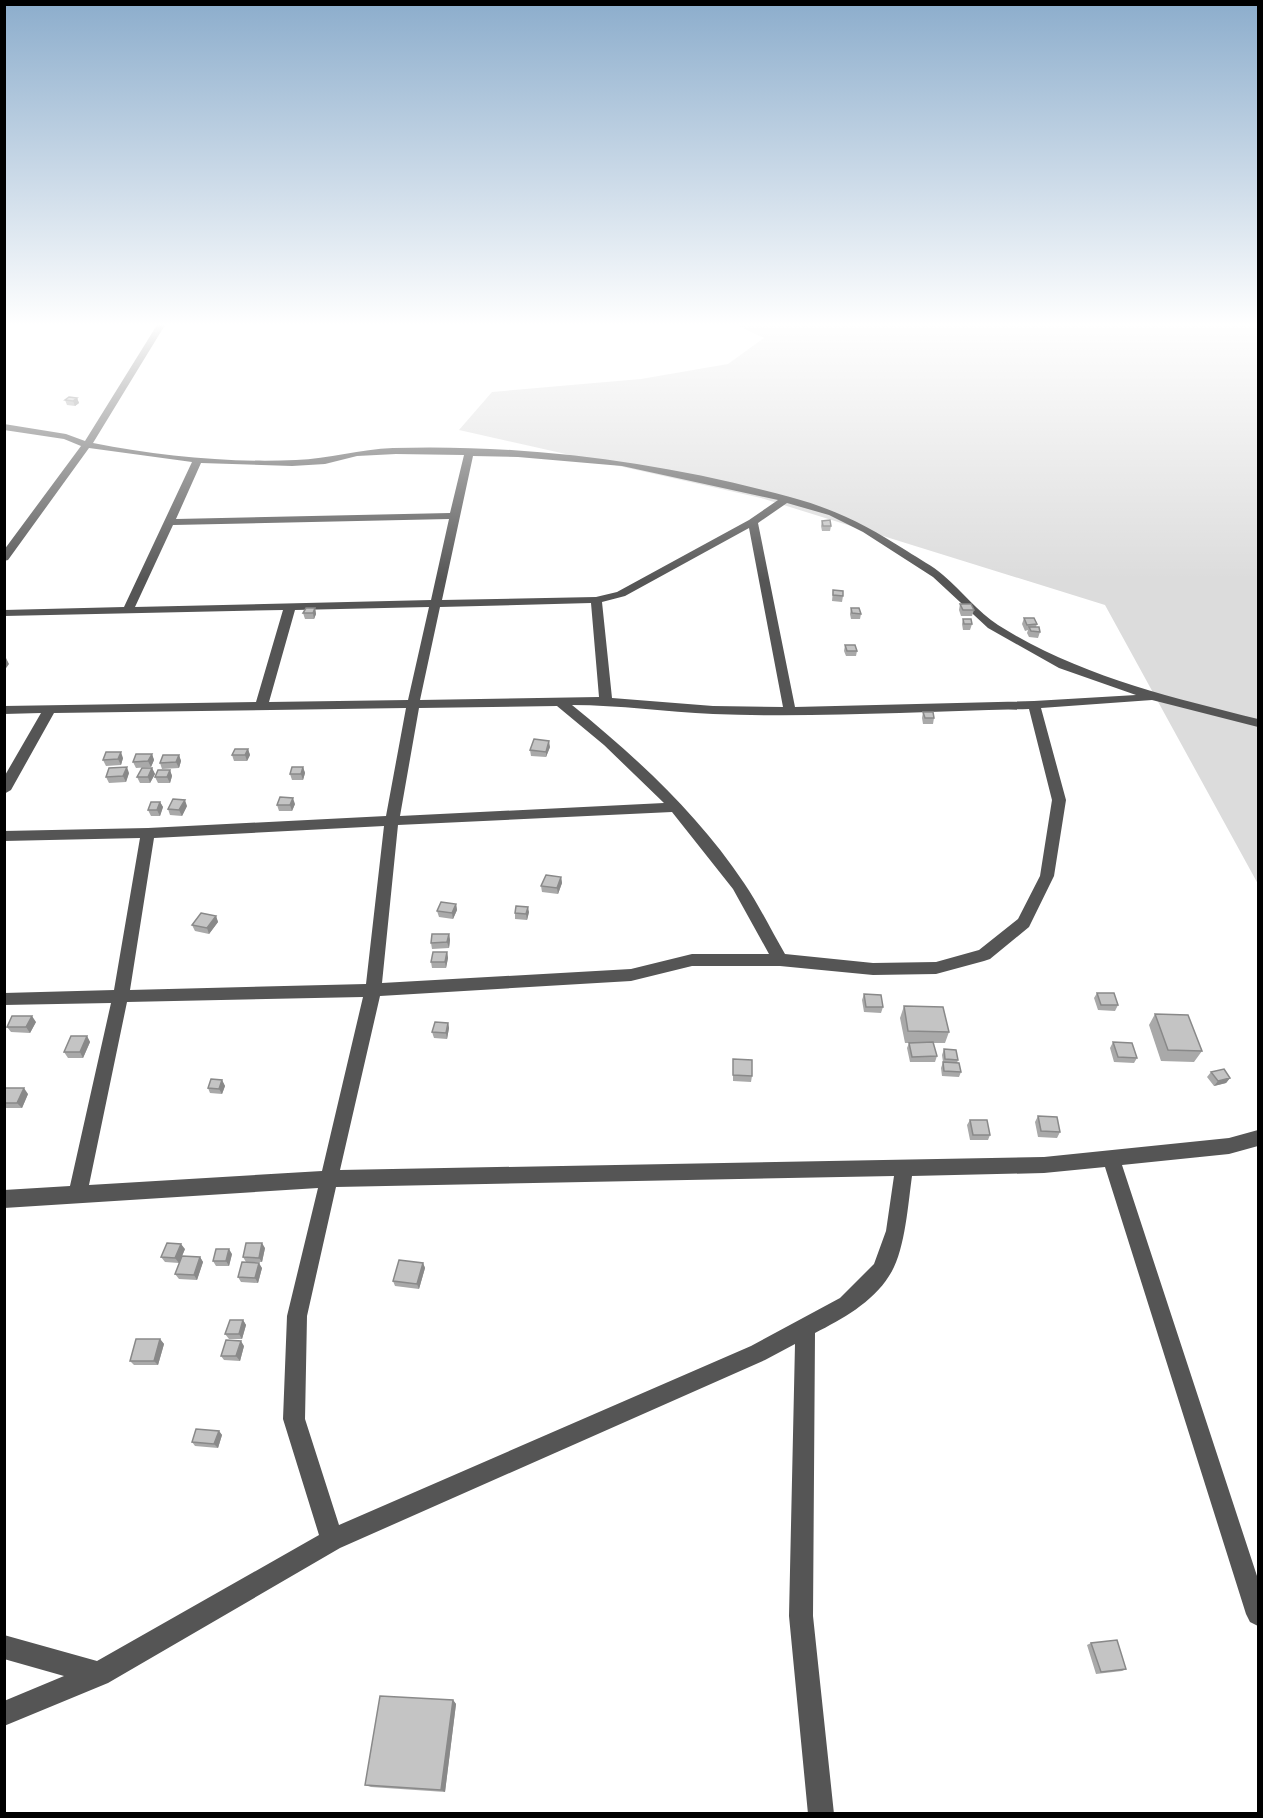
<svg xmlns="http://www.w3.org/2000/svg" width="1263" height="1818" viewBox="0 0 1263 1818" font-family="'IBM Plex Sans',sans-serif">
	<rect width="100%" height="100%" fill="#fff"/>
	<path fill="#dcdcdc" d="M736 325H1258V884L1105 605 761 498 459 430 492 392 641 379 728 364 764 338Z"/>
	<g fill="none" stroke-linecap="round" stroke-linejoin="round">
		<path fill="#555" fill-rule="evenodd" d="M157 325H165L93 443C158 456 229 463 296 460 329 459 360 449 393 448 527 444 661 462 790 497 835 509 868 526 907 551 919 559 933 566 943 575 962 591 978 612 998 625 1077 675 1169 697 1258 719V727L1152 700 1041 708 1066 800 1054 876 1029 927 990 959 984 961 936 974 873 975 780 966H692L631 981 380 996 340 1170 1044 1157 1229 1138 1258 1130V1146L1229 1154 1122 1165 1258 1579V1626L1250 1622 1246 1614 1105 1167 1044 1173 912 1176C908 1204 905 1253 889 1276 872 1303 842 1319 815 1333L813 1616 834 1814H808L789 1616 795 1344 765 1360 340 1548 108 1683 4 1726V1701L64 1676 4 1659V1635L97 1661 319 1535 283 1419 287 1316 318 1188 4 1208V1190L70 1186 111 1003 4 1005V993L114 990 140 838 4 841V831L148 828 386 816 406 708 54 713 11 790 4 794V777L41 713 4 714V706L256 702 283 610 4 616V610L124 607 192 462 89 448 8 560 4 561V550L81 446 64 439 4 430V424L66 434 85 441ZM396 454 464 455 450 513 176 519 201 463 292 466 325 464 357 456ZM473 456 518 457 622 466 778 500 749 520 617 592 596 597 442 600ZM787 503 829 515 863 532 933 577 988 628 1059 668 1136 695 1034 701 795 707 758 523ZM449 519 431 600 135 607 173 525ZM749 528 783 707 713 706 612 698 602 602 625 596ZM591 603 599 697 420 700 440 607ZM429 607 408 700 269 702 295 610ZM572 705C620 705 666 712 713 714 818 718 924 711 1029 709L1052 800 1040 876 1018 919 979 950 936 962 873 963 785 954C771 930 759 905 744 883 698 814 636 757 572 705ZM557 706 604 745 664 803 400 816 419 708ZM672 812 733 889 769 954H692L631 969 382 983 398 825ZM384 826 366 984 130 990 154 838ZM363 997 322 1171 89 1185 127 1002ZM894 1176 886 1231 874 1264 840 1298 751 1346 339 1525 305 1419 307 1316 336 1187Z"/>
	</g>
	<path fill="#a9a9a9" d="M77 398 79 403 75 406 67 405 65 400Z
		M822 521 831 526 830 531H822L821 526Z
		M833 590 843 596 842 602 832 601Z
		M960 604 974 610 972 616H961L959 610Z
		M315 608 316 614 314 619H305L303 613Z
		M851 608 861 614 860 619H851L850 614Z
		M1024 618 1037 624 1036 627 1040 632 1038 638 1029 637 1027 633 1028 630 1025 631 1022 624Z
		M963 619 972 624 970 630H963L962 624Z
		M845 645 857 651 856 656H846L844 651Z
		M923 712 934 718 933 724H923L922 718Z
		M550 747 546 757 531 756 530 750Z
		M248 749 250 755 247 761H234L232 755Z
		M152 754 154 760 151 767 136 768 133 762Z
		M179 755 181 761 179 768 162 769 160 763Z
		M123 758 121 765 106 766 103 760Z
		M303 767 305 773 303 780H292L290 774Z
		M152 768 155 774 150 783H140L137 777Z
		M170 770 172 776 170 783H158L155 777Z
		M129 773 126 782 109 783 106 777Z
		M160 802 163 807 160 816H151L148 810Z
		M295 804 292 811H279L277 805Z
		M187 806 182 816 170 815 168 809Z
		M561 877 562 883 558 894 542 892 541 886Z
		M456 904 457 910 453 919 439 917 437 911Z
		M529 912 527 920 515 919V913Z
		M216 916 218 922 209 934 195 931 192 925Z
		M449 934 450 940 449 948 432 949 431 943Z
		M447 952 448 958 446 968H432L431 962Z
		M1097 993 1118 1005 1115 1011 1098 1010 1094 998Z
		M864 994 883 1007 881 1013 864 1012 862 1000Z
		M904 1006 949 1032 945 1043H933L937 1056 935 1062H910L907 1048 909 1043H905L900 1018Z
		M1155 1014 1202 1051 1194 1062 1161 1061 1149 1025Z
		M36 1022 30 1033 11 1032 7 1027Z
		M448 1023 449 1028 447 1039 434 1038 432 1032Z
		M87 1036 90 1042 83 1058H68L64 1052Z
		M1113 1042 1137 1058 1134 1063 1114 1062 1110 1048Z
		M944 1049 958 1060 957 1063 961 1072 959 1077 942 1076 941 1068 943 1062 942 1055Z
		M733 1059 752 1076 751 1082 733 1081Z
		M1211 1072 1230 1078 1226 1083 1214 1086 1207 1077Z
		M222 1080 225 1086 222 1094 210 1093 208 1088Z
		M4 1090 28 1094 22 1108H4Z
		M1038 1116 1060 1132 1057 1138 1038 1137 1035 1122Z
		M970 1120 990 1135 988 1140H970L967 1125Z
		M265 1248 262 1262H248L262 1268 258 1283 241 1282 238 1277 246 1262 243 1257Z
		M185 1249 179 1263 165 1262 161 1257Z
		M232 1254 229 1266H216L213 1261Z
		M200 1257 203 1262 197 1280 179 1279 175 1274Z
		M423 1263 425 1268 419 1289 395 1286 393 1281Z
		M243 1320 246 1325 242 1339H229L225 1334Z
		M160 1339 164 1344 158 1365H134L130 1361Z
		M244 1346 240 1361 224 1360 221 1356Z
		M219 1431 222 1435 218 1448 195 1446 192 1442Z
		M1091 1643 1126 1669 1122 1671 1096 1674 1087 1645Z
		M453 1700 456 1704 445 1792 371 1787 365 1785Z"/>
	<path fill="#898989" d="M77 398 79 403 75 406 73 401Z
		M315 608 316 614 314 619 313 613Z
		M6 658 9 664 4 671V660Z
		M549 741 550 747 546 757V752Z
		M248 749 250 755 247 761 245 755Z
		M121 752 123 758 121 765 118 759Z
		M152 754 154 760 151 767 148 761Z
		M179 755 181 761 179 768 176 762Z
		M127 767 129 773 126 782 123 776Z
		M303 767 305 773 303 780 301 774Z
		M152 768 155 774 150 783 148 777Z
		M170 770 172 776 170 783 167 777Z
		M293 798 295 804 292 811 290 805Z
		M185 800 187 806 182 816 179 810Z
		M160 802 163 807 160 816 157 810Z
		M561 877 562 883 558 894 557 888Z
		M456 904 457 910 453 919 452 913Z
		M528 907 529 912 527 920 526 914Z
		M216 916 218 922 209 934 207 928Z
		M449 934 450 940 449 948 447 942Z
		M447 952 448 958 446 968 445 962Z
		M32 1016 36 1022 30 1033 26 1027Z
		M448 1023 449 1028 447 1039 446 1033Z
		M87 1036 90 1042 83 1058 80 1052Z
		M1230 1078 1226 1083 1214 1086 1218 1081Z
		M222 1080 225 1086 222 1094 219 1089Z
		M24 1088 28 1094 22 1108 17 1103Z
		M262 1243 265 1248 262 1262 259 1258Z
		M181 1244 185 1249 179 1263 175 1258Z
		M229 1249 232 1254 229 1266 226 1261Z
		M200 1257 203 1262 197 1280 194 1275Z
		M259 1263 262 1268 258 1283 255 1278Z
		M423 1263 425 1268 419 1289 417 1284Z
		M243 1320 246 1325 242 1339 239 1334Z
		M160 1339 164 1344 158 1365 154 1361Z
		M241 1341 244 1346 240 1361 236 1356Z
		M219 1431 222 1435 218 1448 214 1444Z
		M453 1700 456 1704 445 1792 441 1790Z"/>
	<path fill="#c4c4c4" stroke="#898989" stroke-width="1.5" d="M69 397 77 398 73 401 65 400Z
		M830 520 831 526H823L822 521Z
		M833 590 843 591V596L833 595Z
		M960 604H971L974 610H963Z
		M306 608H315L313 613H303Z
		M851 608H859L861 614 852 613Z
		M1024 618H1034L1037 624 1027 625Z
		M963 619H971L972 624H964Z
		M1029 627H1039L1040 632 1031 631Z
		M845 645H855L857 651H847Z
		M923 712H933L934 718H925Z
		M534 739 549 741 546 752 530 750Z
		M235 749H248L245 755H232Z
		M106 752H121L118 759 103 760Z
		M136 754H152L148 761 133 762Z
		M163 755H179L176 762 160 763Z
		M127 767 123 776 106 777 109 768Z
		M292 767H303L301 774H290Z
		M142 768H152L148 777H137Z
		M158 770H170L167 777H155Z
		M280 797 293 798 290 805H277Z
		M173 799 185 800 179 810 168 809Z
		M151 802H160L157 810H148Z
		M546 875 561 877 557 888 541 886Z
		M441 902 456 904 452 913 437 911Z
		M516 906 528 907 526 914 515 913Z
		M201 913 216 916 207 928 192 925Z
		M432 934H449L447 942 431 943Z
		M433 952H447L445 962H431Z
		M1097 993H1114L1118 1005H1101Z
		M864 994 881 995 883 1007H866Z
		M904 1006 943 1007 949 1032 908 1031Z
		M1155 1014 1188 1015 1202 1051 1168 1050Z
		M12 1016H32L26 1027H7Z
		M435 1022 448 1023 446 1033 432 1032Z
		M71 1036H87L80 1052H64Z
		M933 1042 937 1056 912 1057 909 1043Z
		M1113 1042 1132 1043 1137 1058 1118 1057Z
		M944 1049 956 1050 958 1060 945 1059Z
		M733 1059 752 1060V1076L733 1075Z
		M943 1062 959 1063 961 1072 944 1071Z
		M1224 1069 1230 1078 1218 1081 1211 1072Z
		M211 1079 222 1080 219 1089 208 1088Z
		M5 1088H24L17 1103H4V1090Z
		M1038 1116 1057 1117 1060 1132 1041 1131Z
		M970 1120H987L990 1135H973Z
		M167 1243 181 1244 175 1258 161 1257Z
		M246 1243H262L259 1258 243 1257Z
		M216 1249H229L226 1261H213Z
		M182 1256 200 1257 194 1275 175 1274Z
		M399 1260 423 1263 417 1284 393 1281Z
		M242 1262 259 1263 255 1278 238 1277Z
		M230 1320H243L239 1334H225Z
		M136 1339H160L154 1361H130Z
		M226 1340 241 1341 236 1356H221Z
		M196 1429 219 1431 214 1444 192 1442Z
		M1117 1640 1126 1669 1101 1672 1091 1643Z
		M380 1696 453 1700 441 1790 365 1785Z"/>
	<linearGradient id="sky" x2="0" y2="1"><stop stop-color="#8cadcc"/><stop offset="0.56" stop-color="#fff"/><stop offset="1" stop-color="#fff" stop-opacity="0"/></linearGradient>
	<rect width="1263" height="580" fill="url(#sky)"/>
	<rect width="1263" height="1818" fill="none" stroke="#000000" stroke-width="12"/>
</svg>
